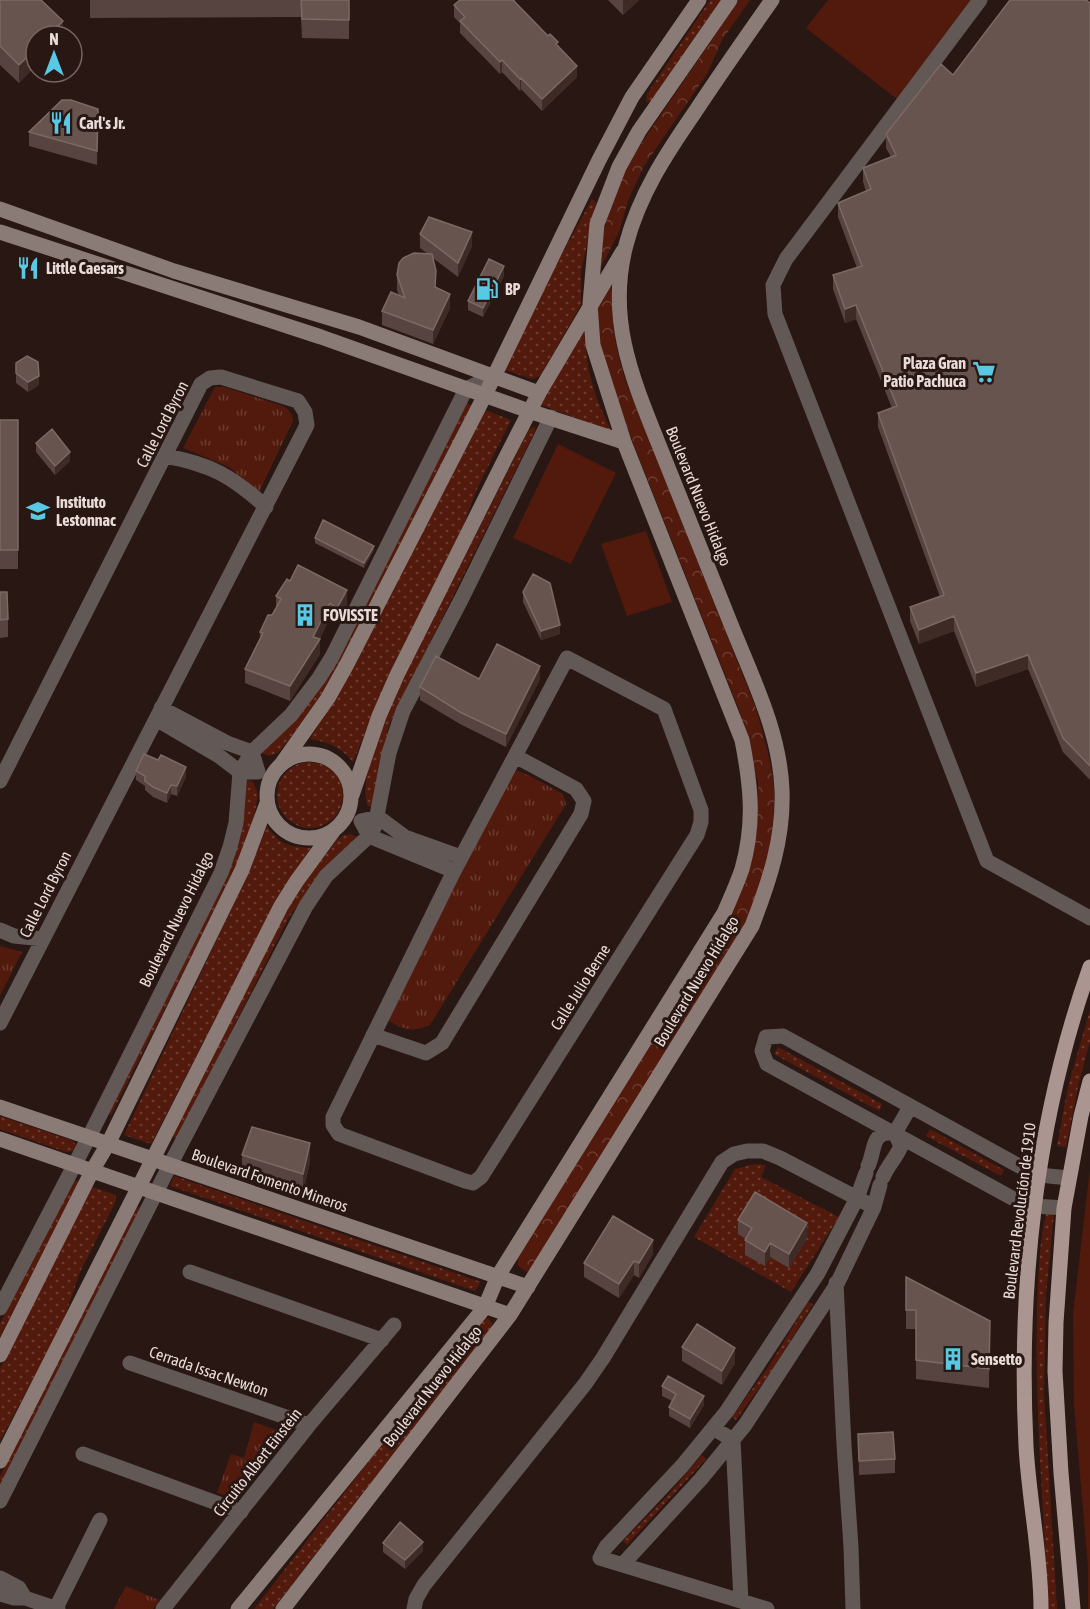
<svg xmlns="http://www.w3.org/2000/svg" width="1090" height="1609" viewBox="0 0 1090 1609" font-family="'Asap Condensed',sans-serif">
	<defs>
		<pattern id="forest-crowns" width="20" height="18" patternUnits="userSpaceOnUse" patternTransform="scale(1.5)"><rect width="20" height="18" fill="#521a0d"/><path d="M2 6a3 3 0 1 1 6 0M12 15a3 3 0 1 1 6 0" fill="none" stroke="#6b3b30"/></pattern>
		<pattern id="park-tufts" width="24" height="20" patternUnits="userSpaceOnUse" patternTransform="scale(1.5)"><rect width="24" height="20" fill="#521a0d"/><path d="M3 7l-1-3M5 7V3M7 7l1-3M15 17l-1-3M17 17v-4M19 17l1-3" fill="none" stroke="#6b3b30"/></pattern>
		<pattern id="garden-dots" width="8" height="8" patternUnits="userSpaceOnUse" patternTransform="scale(1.5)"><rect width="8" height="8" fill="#521a0d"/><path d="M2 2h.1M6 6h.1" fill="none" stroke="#6b3b30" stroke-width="1.8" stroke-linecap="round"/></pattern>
	</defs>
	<rect width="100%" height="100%" fill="#291713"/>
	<path fill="#521a0d" d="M828 0H980L903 104 806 28Z
		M558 444 616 473 571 564 513 538Z
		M646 531 672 602 627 616 601 544Z
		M1090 1168V1609H1088V1567L1074 1406 1073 1314Z"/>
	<path fill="url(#forest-crowns)" d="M739 0H750L722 40 707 74 644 166 629 198 619 232 597 275C603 229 610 198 632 157Z
		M612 274C611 316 613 341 626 382L755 706C770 755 781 798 771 849 757 921 710 983 672 1043 625 1118 579 1193 532 1268L527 1272 518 1266V1258L712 946 753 846 758 811V783L740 712 620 410 599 342 597 306Z"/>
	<path fill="url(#park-tufts)" d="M215 387H224L283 406C290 410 292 413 293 421L259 492 229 467 183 448Z
		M509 768 528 775 563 794 566 804 430 1025C413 1033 398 1029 385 1017Z
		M0 946 22 952 0 996Z
		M254 1422 287 1434 237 1498 217 1493 231 1454 244 1458Z
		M126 1586 159 1600 153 1609H114Z"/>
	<path fill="url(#garden-dots)" d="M710 0H721L651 101 646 102 647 94Z
		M592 199 596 202 581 272V305L540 376 532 379 505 370 541 292Z
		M583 328 589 372 597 399 611 431 541 405Z
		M466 403 472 405 323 696 279 752 269 756 262 753 263 749 291 722Z
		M485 410 511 420 476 491 457 543 388 677 353 762C341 747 328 742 310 739L353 666Z
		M535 426V431L389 725 373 808 368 806C349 767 438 609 459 567 483 521 506 475 529 429Z
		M277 795a33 33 0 1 1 66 0a33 33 0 1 1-66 0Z
		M248 780 253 782C254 785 256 788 257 791 260 809 239 859 232 877L111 1115 106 1113 225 876 244 786Z
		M267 826C281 846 287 846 311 848L283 888 151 1144 124 1135 249 872Z
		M351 834 357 837 310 888 288 919 177 1139 172 1136 282 918 300 888 337 840 344 835Z
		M1090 1010V1041L1078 1087 1066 1147 1057 1146 1068 1086Z
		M778 1047 882 1104 879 1111 774 1054Z
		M0 1116 73 1141 77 1146 74 1151 66 1152 0 1129Z
		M930 1129 1004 1170 1001 1176 926 1136Z
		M755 1164 766 1165 761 1177 839 1217 791 1292 694 1237 735 1169Z
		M174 1176 481 1282 475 1291 170 1186Z
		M76 1180 79 1183 0 1337V1323L72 1182Z
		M93 1187 116 1195V1201L80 1272 62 1325 0 1441V1368L90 1189Z
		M138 1206 141 1211 0 1489V1476L135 1209Z
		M1047 1211 1054 1213 1046 1294 1044 1393 1057 1609H1047C1045 1509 1034 1411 1037 1311 1038 1283 1039 1237 1047 1211Z
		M808 1302 813 1304 773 1369 736 1420 732 1417 769 1366Z
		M483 1317 488 1318 492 1323V1328L273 1609H254L479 1319Z
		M702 1455 706 1459 627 1545 623 1541 668 1495Z"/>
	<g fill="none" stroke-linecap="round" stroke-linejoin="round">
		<path stroke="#625856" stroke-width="15" d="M980 0 786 259 773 285 775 314 987 861 1090 918
			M165 456C210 464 232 476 266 507
			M567 658 664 709 701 810V822L697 835 481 1177 473 1183 465 1181 339 1134 333 1125V1117L454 871Z
			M156 719 219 756 240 772H258L252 752 227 743 161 708
			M0 781 201 384 210 378 221 377 298 401 305 412 307 425 0 1023
			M454 871 369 836 361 821 378 817 405 837 461 857
			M0 930 14 936 43 939
			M373 1035 426 1053 442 1043 581 814 584 801 576 789 515 756
			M895 1133 910 1107
			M868 1166C876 1149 870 1131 895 1133L901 1146C896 1158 888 1165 883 1177
			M1064 1208 1035 1206 1012 1198 767 1064 762 1051 766 1037 783 1036 1021 1167 1039 1175 1069 1178
			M190 1272 382 1340
			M836 1283 844 1445 851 1547 853 1609
			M0 1308 89 1137 221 873 230 847 236 823 240 772 252 752 291 715 319 678 332 657 466 389 493 376
			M130 1363 309 1425
			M713 1428 733 1440 741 1601
			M83 1454 241 1512
			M0 1501 170 1165 306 906 326 876 369 836 375 826 389 753 403 711 462 598 551 417
			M623 1564 701 1479 745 1425 837 1284 874 1207 880 1185
			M0 1578 19 1588 25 1598
			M0 1594 14 1598H25L58 1609
			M56 1608 100 1520
			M163 1609 309 1425 394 1325
			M414 1609 416 1599 424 1585 585 1384 603 1358 722 1162 734 1154 747 1151H763L780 1158 874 1207
			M767 1609 600 1558 606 1547 682 1466 727 1411 818 1273 857 1198 866 1173"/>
		<path stroke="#8b7b77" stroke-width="15" d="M0 209 174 271 359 327 539 393
			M0 232 321 337 529 411 624 442
			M267 796a42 42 0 1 1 84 0a42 42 0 1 1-84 0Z
			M280 766 328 698 347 664 485 395 599 160 632 97 699 0
			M352 795 379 716 397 675 505 459 539 393 623 251
			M0 1107 528 1287
			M0 1139 510 1315
			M0 1355 92 1171 108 1144 242 870 267 803
			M0 1461 281 906 296 882 334 830
			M238 1609 485 1307 498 1276 724 913C730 899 737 884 742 869 755 823 751 786 742 740L624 442 593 345 590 304 597 224 619 167 639 131 730 0
			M283 1609 510 1315 752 926C769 882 784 838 782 790 780 733 753 679 732 627 707 565 682 502 657 440 631 375 607 317 626 245 639 195 666 154 695 112 720 74 746 37 772 0"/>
		<path stroke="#aa9590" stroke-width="15" d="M1041 1609C1041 1554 1029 1501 1026 1446 1018 1285 1036 1119 1090 967
			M1073 1609 1061 1473 1055 1371 1056 1323 1064 1208 1081 1116 1090 1081"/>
	</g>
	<path fill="#57433f" d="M0 0 63 36 19 83 0 65Z
		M90 0H349V39L302 38 301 17 90 18Z
		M515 0V2L548 36 558 45 577 77 542 111 521 89 520 91 502 72 500 74 460 33V23L454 17V5Z
		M608 0H639L623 15Z
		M1090 3V780L1063 752 1028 669 976 687 954 631 919 644 910 621V607L940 597 878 427V413L892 408 856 319 845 323 833 289V275L857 268 838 217V203L866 191 863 182V168L891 157 886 148V134L953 75Z
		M98 109 97 165 29 146V132Z
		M420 234 472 246 458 277 433 258 436 288 450 308 433 344 382 325V311L399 296 397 290V275L428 254 420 248Z
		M504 276 483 317 468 310V301Z
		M16 363 39 385 28 392 16 383Z
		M0 420H18V569H0Z
		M36 443 70 461 55 475 36 452Z
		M315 538 374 550 364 568 315 543Z
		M0 592 8 619V637L0 638Z
		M523 592 560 634 541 640 523 602Z
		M276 596 347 605 337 622 330 618 319 639 320 654 290 701 245 683V669L260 639V632L276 608Z
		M479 679H540L506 747 460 724 420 700V687Z
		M136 771 186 777 177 796 171 794 167 803 153 797 145 790V786L136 780Z
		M242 1155 310 1162 303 1193 242 1173Z
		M738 1220 807 1238 789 1268 770 1257 765 1266 745 1255V1240L746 1239 738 1234Z
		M653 1254 639 1278 634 1275 619 1298 584 1277V1263Z
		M906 1277 990 1321 989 1388 916 1379V1329H906Z
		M682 1347 735 1363 722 1385 682 1361Z
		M662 1386 704 1405 690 1428 669 1416V1407L672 1401 662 1396Z
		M858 1434 895 1459V1473L859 1475Z
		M383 1543 423 1551 405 1569 383 1552Z"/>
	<path fill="#3e2b26" d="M623 0H639L623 15Z
		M63 21V36H48Z
		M36 48V66L19 83V65Z
		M502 60V72L500 74V62Z
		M577 66V77L542 111V99Z
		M521 78V89L520 91V79Z
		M472 232V246L458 277V263Z
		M504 266V276L483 317V308Z
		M450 294V308L433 344V330Z
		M856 305V319L845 323V309Z
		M39 376V385L28 392V382Z
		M70 452V461L55 475V466Z
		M374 546V550L364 568V563Z
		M347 590V605L337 622V608Z
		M330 603V618L318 643 320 639V654L290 701V686Z
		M954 616V631L919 644V630Z
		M560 625V634L541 640V631Z
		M1028 655V669L976 687V673Z
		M540 666V679L506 747V734Z
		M186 767V777L177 796V786Z
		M171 785V794L167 803V793Z
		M310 1143V1162L303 1193V1174Z
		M807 1223V1238L789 1268V1254Z
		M653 1240V1254L639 1278V1263Z
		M770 1243V1257L765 1266V1252Z
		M634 1261V1275L619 1298V1284Z
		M735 1348V1363L722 1385V1371Z
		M704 1396V1405L690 1428V1419Z
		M423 1542V1551L405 1569V1560Z"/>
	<path fill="#67544f" stroke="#7b6964" stroke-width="1.5" d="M0 0H41L63 21 48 36H36V48L19 65 0 46Z
		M301 0H349V20L302 19Z
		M460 0H513L548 36 550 34 558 42 556 44 577 66 542 99 521 78 520 79 502 60 500 62 460 21 465 17 454 5Z
		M1010 0H1086L1090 3V766L1063 738 1028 655 976 673 954 616 919 630 910 607 944 595 878 413 897 406 856 305 845 309 833 275 862 266 838 203 871 189 863 168 896 155 886 134 941 64 953 75Z
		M62 100H71L98 109 97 151 29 132Z
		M429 217 472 232 458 263 420 234Z
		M414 253 432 254 436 271 435 287 450 294 433 330 382 311 391 292 405 298 397 275 399 263 403 258Z
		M489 259 504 266 483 308 468 301Z
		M27 356 38 362 39 376 28 382 16 373V363Z
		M0 420H18V550H0Z
		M52 429 70 452 55 466 36 443Z
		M323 520 374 546 364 563 315 538Z
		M298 565 347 590 337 608 330 603 313 637 320 639 290 686 245 669 263 633 260 632 268 615H272L281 599 276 596 287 579 290 581Z
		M533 574 550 583 560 625 541 631 523 592Z
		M0 592H7L8 619 0 620Z
		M497 644 540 666 506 734 460 712 420 687 436 656 479 679Z
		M144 754 158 760 161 755 186 767 177 786 171 785 167 793 153 787 145 781V776L136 771Z
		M252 1127 310 1143 303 1174 242 1155Z
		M755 1192 807 1223 789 1254 770 1243 765 1252 745 1240 752 1228 738 1220Z
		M613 1216 653 1240 639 1263 634 1261 619 1284 584 1263Z
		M906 1277 990 1321 989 1369 916 1360V1310H906Z
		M697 1324 735 1348 722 1371 682 1347Z
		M668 1376 704 1396 690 1419 669 1407 676 1394 662 1386Z
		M893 1432 895 1459 859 1461 858 1434Z
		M400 1522 423 1542 405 1560 383 1543Z"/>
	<defs>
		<g id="restaurant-bare" transform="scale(1.8)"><path d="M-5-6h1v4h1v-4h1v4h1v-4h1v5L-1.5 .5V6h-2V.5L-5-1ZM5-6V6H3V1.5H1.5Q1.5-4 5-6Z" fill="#59c8e5" stroke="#291713" stroke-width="2.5" paint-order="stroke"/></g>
		<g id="fuel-bare" transform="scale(1.8)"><path d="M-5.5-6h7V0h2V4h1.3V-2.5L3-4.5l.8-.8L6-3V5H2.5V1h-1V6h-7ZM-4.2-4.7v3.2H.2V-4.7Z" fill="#59c8e5" stroke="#291713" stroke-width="2.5" paint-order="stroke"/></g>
		<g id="supermarket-bare" transform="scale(1.8)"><path d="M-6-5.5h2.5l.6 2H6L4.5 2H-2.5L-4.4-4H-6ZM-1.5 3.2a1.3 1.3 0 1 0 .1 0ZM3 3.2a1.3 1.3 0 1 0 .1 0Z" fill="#59c8e5" stroke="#291713" stroke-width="2.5" paint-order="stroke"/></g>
		<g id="school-bare" transform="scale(1.8)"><path d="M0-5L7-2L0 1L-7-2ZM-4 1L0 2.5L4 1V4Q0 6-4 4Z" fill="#59c8e5" stroke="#291713" stroke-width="2.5" paint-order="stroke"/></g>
		<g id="building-bare" transform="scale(1.8)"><path d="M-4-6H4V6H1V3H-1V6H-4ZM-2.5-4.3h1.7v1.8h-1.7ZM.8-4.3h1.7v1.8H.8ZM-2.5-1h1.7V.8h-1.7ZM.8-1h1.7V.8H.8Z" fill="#59c8e5" stroke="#291713" stroke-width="2.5" paint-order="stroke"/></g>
	</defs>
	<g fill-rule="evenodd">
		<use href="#restaurant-bare" x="61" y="123"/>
		<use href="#restaurant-bare" x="28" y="268"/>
		<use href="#fuel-bare" x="487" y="289"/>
		<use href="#supermarket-bare" x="984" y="372"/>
		<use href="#school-bare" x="38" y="511"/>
		<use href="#building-bare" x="305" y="615"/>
		<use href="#building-bare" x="953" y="1359"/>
	</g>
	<g text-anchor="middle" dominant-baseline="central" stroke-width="6" stroke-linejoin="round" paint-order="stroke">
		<g font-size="16" font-weight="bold" fill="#e8dbd8" stroke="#291713" text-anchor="start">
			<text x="79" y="123">Carl's Jr.</text>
			<text x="46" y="268">Little Caesars</text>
			<text x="505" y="289">BP</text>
			<text x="966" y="363" text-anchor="end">Plaza Gran<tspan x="966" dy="18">Patio Pachuca</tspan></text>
			<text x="56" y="502">Instituto<tspan x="56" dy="18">Lestonnac</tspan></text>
			<text x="323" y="615">FOVISSTE</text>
			<text x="971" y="1359">Sensetto</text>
		</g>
		<g font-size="16" fill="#e8dbd8" stroke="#291713">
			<text transform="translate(162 424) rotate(-63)">Calle Lord Byron</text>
			<text transform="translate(699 496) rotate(68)">Boulevard Nuevo Hidalgo</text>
			<text transform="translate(45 894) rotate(-63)">Calle Lord Byron</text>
			<text transform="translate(176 919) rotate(-64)">Boulevard Nuevo Hidalgo</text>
			<text transform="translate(696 981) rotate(-59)">Boulevard Nuevo Hidalgo</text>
			<text transform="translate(580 987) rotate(-58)">Calle Julio Berne</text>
			<text transform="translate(270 1180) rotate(19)">Boulevard Fomento Mineros</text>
			<text transform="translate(1019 1211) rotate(-83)">Boulevard Revolución de 1910</text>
			<text transform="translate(209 1371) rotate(19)">Cerrada Issac Newton</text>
			<text transform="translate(432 1386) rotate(-52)">Boulevard Nuevo Hidalgo</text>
			<text transform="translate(257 1462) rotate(-52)">Circuito Albert Einstein</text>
		</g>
	</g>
	<g transform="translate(54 54)"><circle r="28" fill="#291713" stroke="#756562" stroke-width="1.5"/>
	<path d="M0-4.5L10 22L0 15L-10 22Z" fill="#59c8e5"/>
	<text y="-9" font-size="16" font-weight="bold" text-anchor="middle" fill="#e8dbd8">N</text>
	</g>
</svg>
